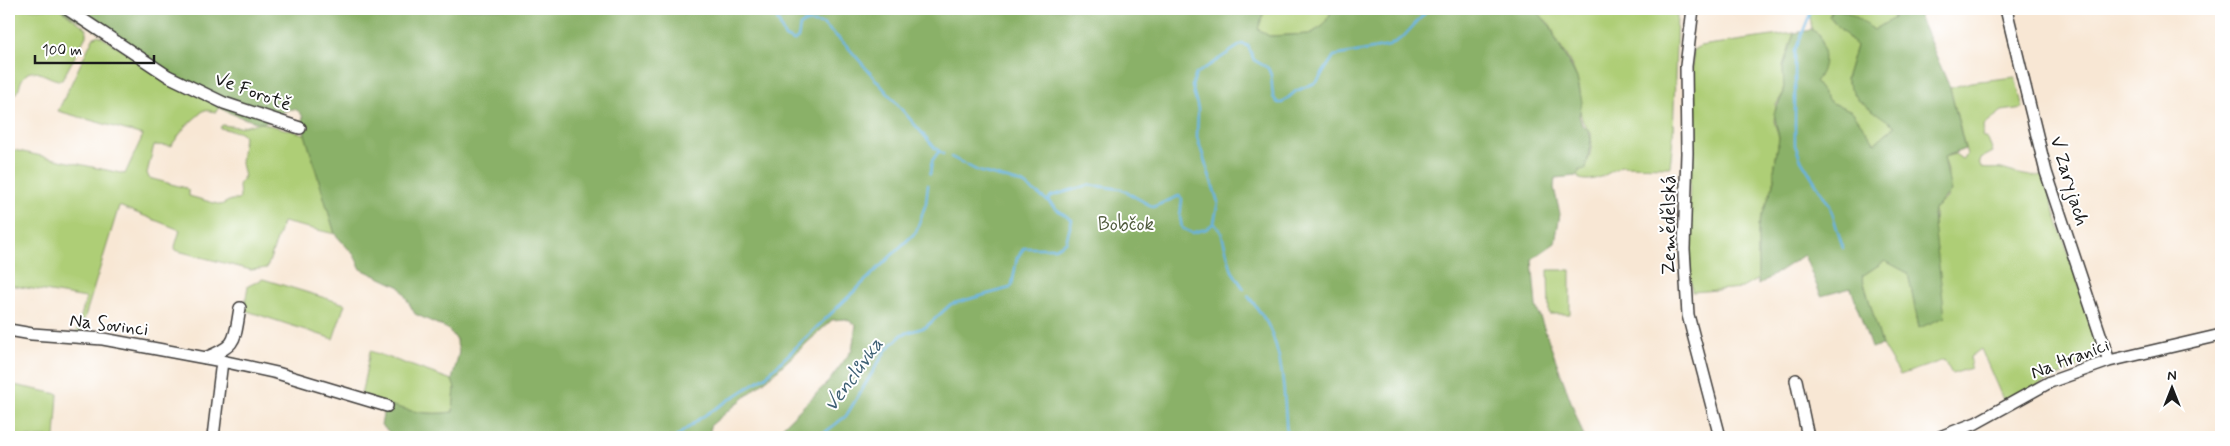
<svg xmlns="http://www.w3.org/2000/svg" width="2230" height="446" viewBox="0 0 2230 446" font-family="Mynerve,sans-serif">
	<rect width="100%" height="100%" fill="#fff"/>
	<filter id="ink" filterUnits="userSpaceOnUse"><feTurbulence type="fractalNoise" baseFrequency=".02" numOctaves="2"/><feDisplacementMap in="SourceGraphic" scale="10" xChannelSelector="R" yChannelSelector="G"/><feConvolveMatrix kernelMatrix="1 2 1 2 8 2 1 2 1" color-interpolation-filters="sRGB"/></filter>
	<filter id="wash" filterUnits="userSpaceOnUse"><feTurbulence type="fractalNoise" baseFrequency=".0096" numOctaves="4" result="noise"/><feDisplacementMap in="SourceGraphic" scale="20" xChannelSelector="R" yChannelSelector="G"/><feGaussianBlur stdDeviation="1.12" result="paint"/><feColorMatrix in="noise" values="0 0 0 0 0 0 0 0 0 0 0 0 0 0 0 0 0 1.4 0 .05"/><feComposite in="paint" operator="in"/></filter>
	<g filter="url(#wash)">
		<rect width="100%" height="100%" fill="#f8e7d4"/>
		<path fill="#aece76" stroke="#657549" d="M9 9H60L86 28V36L62 80C50 82 33 62 23 78 20 82 20 86 19 89 15 96 12 96 9 106Z
			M1265 9H1333L1323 26 1310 34 1269 36 1258 29Z
			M1535 9H1679L1677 15 1673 137 1670 167 1621 166C1610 172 1592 185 1578 178V172C1591 165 1592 147 1591 133 1572 114 1586 103 1577 79 1573 65 1564 53 1557 41 1554 36 1554 31 1551 26 1547 20 1539 16 1535 9Z
			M1809 9H1832L1829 16 1856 46 1846 79 1859 100 1896 125 1875 143 1852 111 1830 102 1815 82 1820 35 1812 30Z
			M1839 9H1894V18L1874 30 1856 17Z
			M1794 33 1783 66 1784 92 1776 105 1774 121 1779 138 1774 171V184L1758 226V279L1742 288 1692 292 1688 252 1693 50 1700 46Z
			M98 35 219 107 216 112 204 110 185 127 171 146 154 145 147 173 149 178 186 188 189 191V196L221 205 231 200H238L240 198 239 185 244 177 241 163 244 136 242 133 220 128 222 125 238 127 261 123 305 134 335 234 283 222 267 268 251 270 174 250 180 230 119 206 80 333 76 334 86 298 9 285V149L125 174 143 135 58 111 93 38Z
			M2015 77 2023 108 2002 111 1985 124 1982 136 1988 140 1993 152 1980 159 1979 162 1981 168C1989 170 1998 167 2005 170 2018 174 2029 177 2043 176L2101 352 2099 358 2051 379 2005 404 1981 349 1970 357 1971 368 1952 374 1944 360 1900 375 1882 345 1862 276 1885 261 1908 273 1919 328 1935 249 1934 209 1947 198 1948 170 1944 157 1955 154 1962 159 1967 155 1950 88 1971 82Z
			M1548 270H1570V314H1549Z
			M263 279 345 304 333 339 244 310 248 286Z
			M370 351 452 380 455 388 453 412C419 417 393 406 361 396Z
			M9 384 58 394 55 437H9Z"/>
		<path fill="#8ab167" stroke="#536642" d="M60 9H1265L1258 29 1269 36 1310 34 1323 26 1333 9H1535L1551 27 1556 40 1577 78 1582 102 1579 116 1582 125 1589 131 1591 140 1586 169 1580 170 1577 176 1555 178 1554 188 1560 214 1555 243 1532 259 1536 306 1584 437H772L829 381 852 350 856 325 846 319 832 320 772 375 710 426 711 437H395L381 425 385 404C411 411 426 416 453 412L455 388 452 380 459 352 456 339 448 329 415 314 400 287 361 269 354 255 335 234 305 134 302 122 303 117C292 97 277 121 262 123 256 123 228 113 222 109 168 79 115 40 60 9Z
			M1832 9C1848 9 1862 21 1874 30L1894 18V9H1916L1950 88 1965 149 1944 157 1951 192 1934 209 1933 215 1945 317 1919 328 1908 273 1885 261 1862 276 1882 345 1871 348 1851 288 1821 296 1804 255 1758 285V226L1774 184V171L1779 138 1774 113 1784 92 1783 66 1794 33 1812 30 1820 35C1824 55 1828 65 1815 82L1830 102 1852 111 1875 143 1895 126 1858 100 1846 79 1856 46 1829 16Z"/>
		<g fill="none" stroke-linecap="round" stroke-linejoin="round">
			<path stroke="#67b3e0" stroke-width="2.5" d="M773 9 785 37 794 41 798 38 800 26 805 22 823 24 846 45 935 148 943 154
				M1812 9 1795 51V145L1800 158 1830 206 1843 248
				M951 157 978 171 1022 183 1048 201
				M930 174 932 161 939 151
				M1214 223 1221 232 1232 271 1244 289
				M1248 296C1255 305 1263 315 1268 325 1285 360 1284 399 1287 437
				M765 377 916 232 926 203 928 185
				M676 437 699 419 763 378
				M819 437 846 416 886 350 903 334 926 327 951 304 1010 288 1012 285 1017 258 1024 248H1055L1066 242 1072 220 1055 208 1048 201 1051 196 1089 185 1121 189 1153 207 1179 196 1182 199 1180 217 1182 228 1192 233 1206 229 1214 223 1218 202 1197 137 1198 109 1192 86 1196 74 1242 44 1248 46 1254 60 1268 68 1271 75 1273 97 1278 103H1282L1296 91 1317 82 1334 56 1389 46 1403 37 1429 9"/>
		</g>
	</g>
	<g filter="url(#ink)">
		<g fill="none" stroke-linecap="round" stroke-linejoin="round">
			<g stroke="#3d3a38" stroke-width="14">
				<path id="minor" d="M67 9 168 76 224 103 300 128
					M1693 9 1686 66 1687 153 1684 249 1688 315 1720 437
					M2006 9 2046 172 2109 361
					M9 330 32 334 103 339 222 361
					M205 358C238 345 234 341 240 308
					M1796 380 1808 437
					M213 437 222 361 277 373 387 406
					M1940 437 1976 423 2050 382 2109 361 2221 335"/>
			</g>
			<use href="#minor" stroke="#fff" stroke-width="11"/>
		</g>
	</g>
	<g text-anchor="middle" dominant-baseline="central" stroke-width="4" stroke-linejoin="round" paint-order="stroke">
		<g font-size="19" fill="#1c1c1c" stroke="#fff">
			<text transform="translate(253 92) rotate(20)">Ve Forotě</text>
			<text transform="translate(2069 181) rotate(73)">V Zaryjach</text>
			<text transform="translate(1669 225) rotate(-90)">Zemědělská</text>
			<text transform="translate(109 325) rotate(7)">Na Sovinci</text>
			<text transform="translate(2070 359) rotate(-21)">Na Hranici</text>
		</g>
		<g font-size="19" fill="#4f5a3c" stroke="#fff">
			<text x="1126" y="224">Bobčok</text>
		</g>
		<g font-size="20" font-style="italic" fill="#3e6074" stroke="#fff">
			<text transform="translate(854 375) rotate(-54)">Venclůvka</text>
		</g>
	</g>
	<rect width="2230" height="446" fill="none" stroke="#fff" stroke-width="30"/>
	<g transform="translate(2172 388)" stroke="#ffffff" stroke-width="4" paint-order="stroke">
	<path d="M0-4L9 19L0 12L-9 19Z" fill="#1c1c1c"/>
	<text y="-8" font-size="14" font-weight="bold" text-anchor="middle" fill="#1c1c1c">N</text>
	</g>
	<path d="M35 55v8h119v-8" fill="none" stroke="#1c1c1c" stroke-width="2.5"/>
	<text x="42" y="55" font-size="15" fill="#1c1c1c" stroke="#ffffff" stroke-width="4" paint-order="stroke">100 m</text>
</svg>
